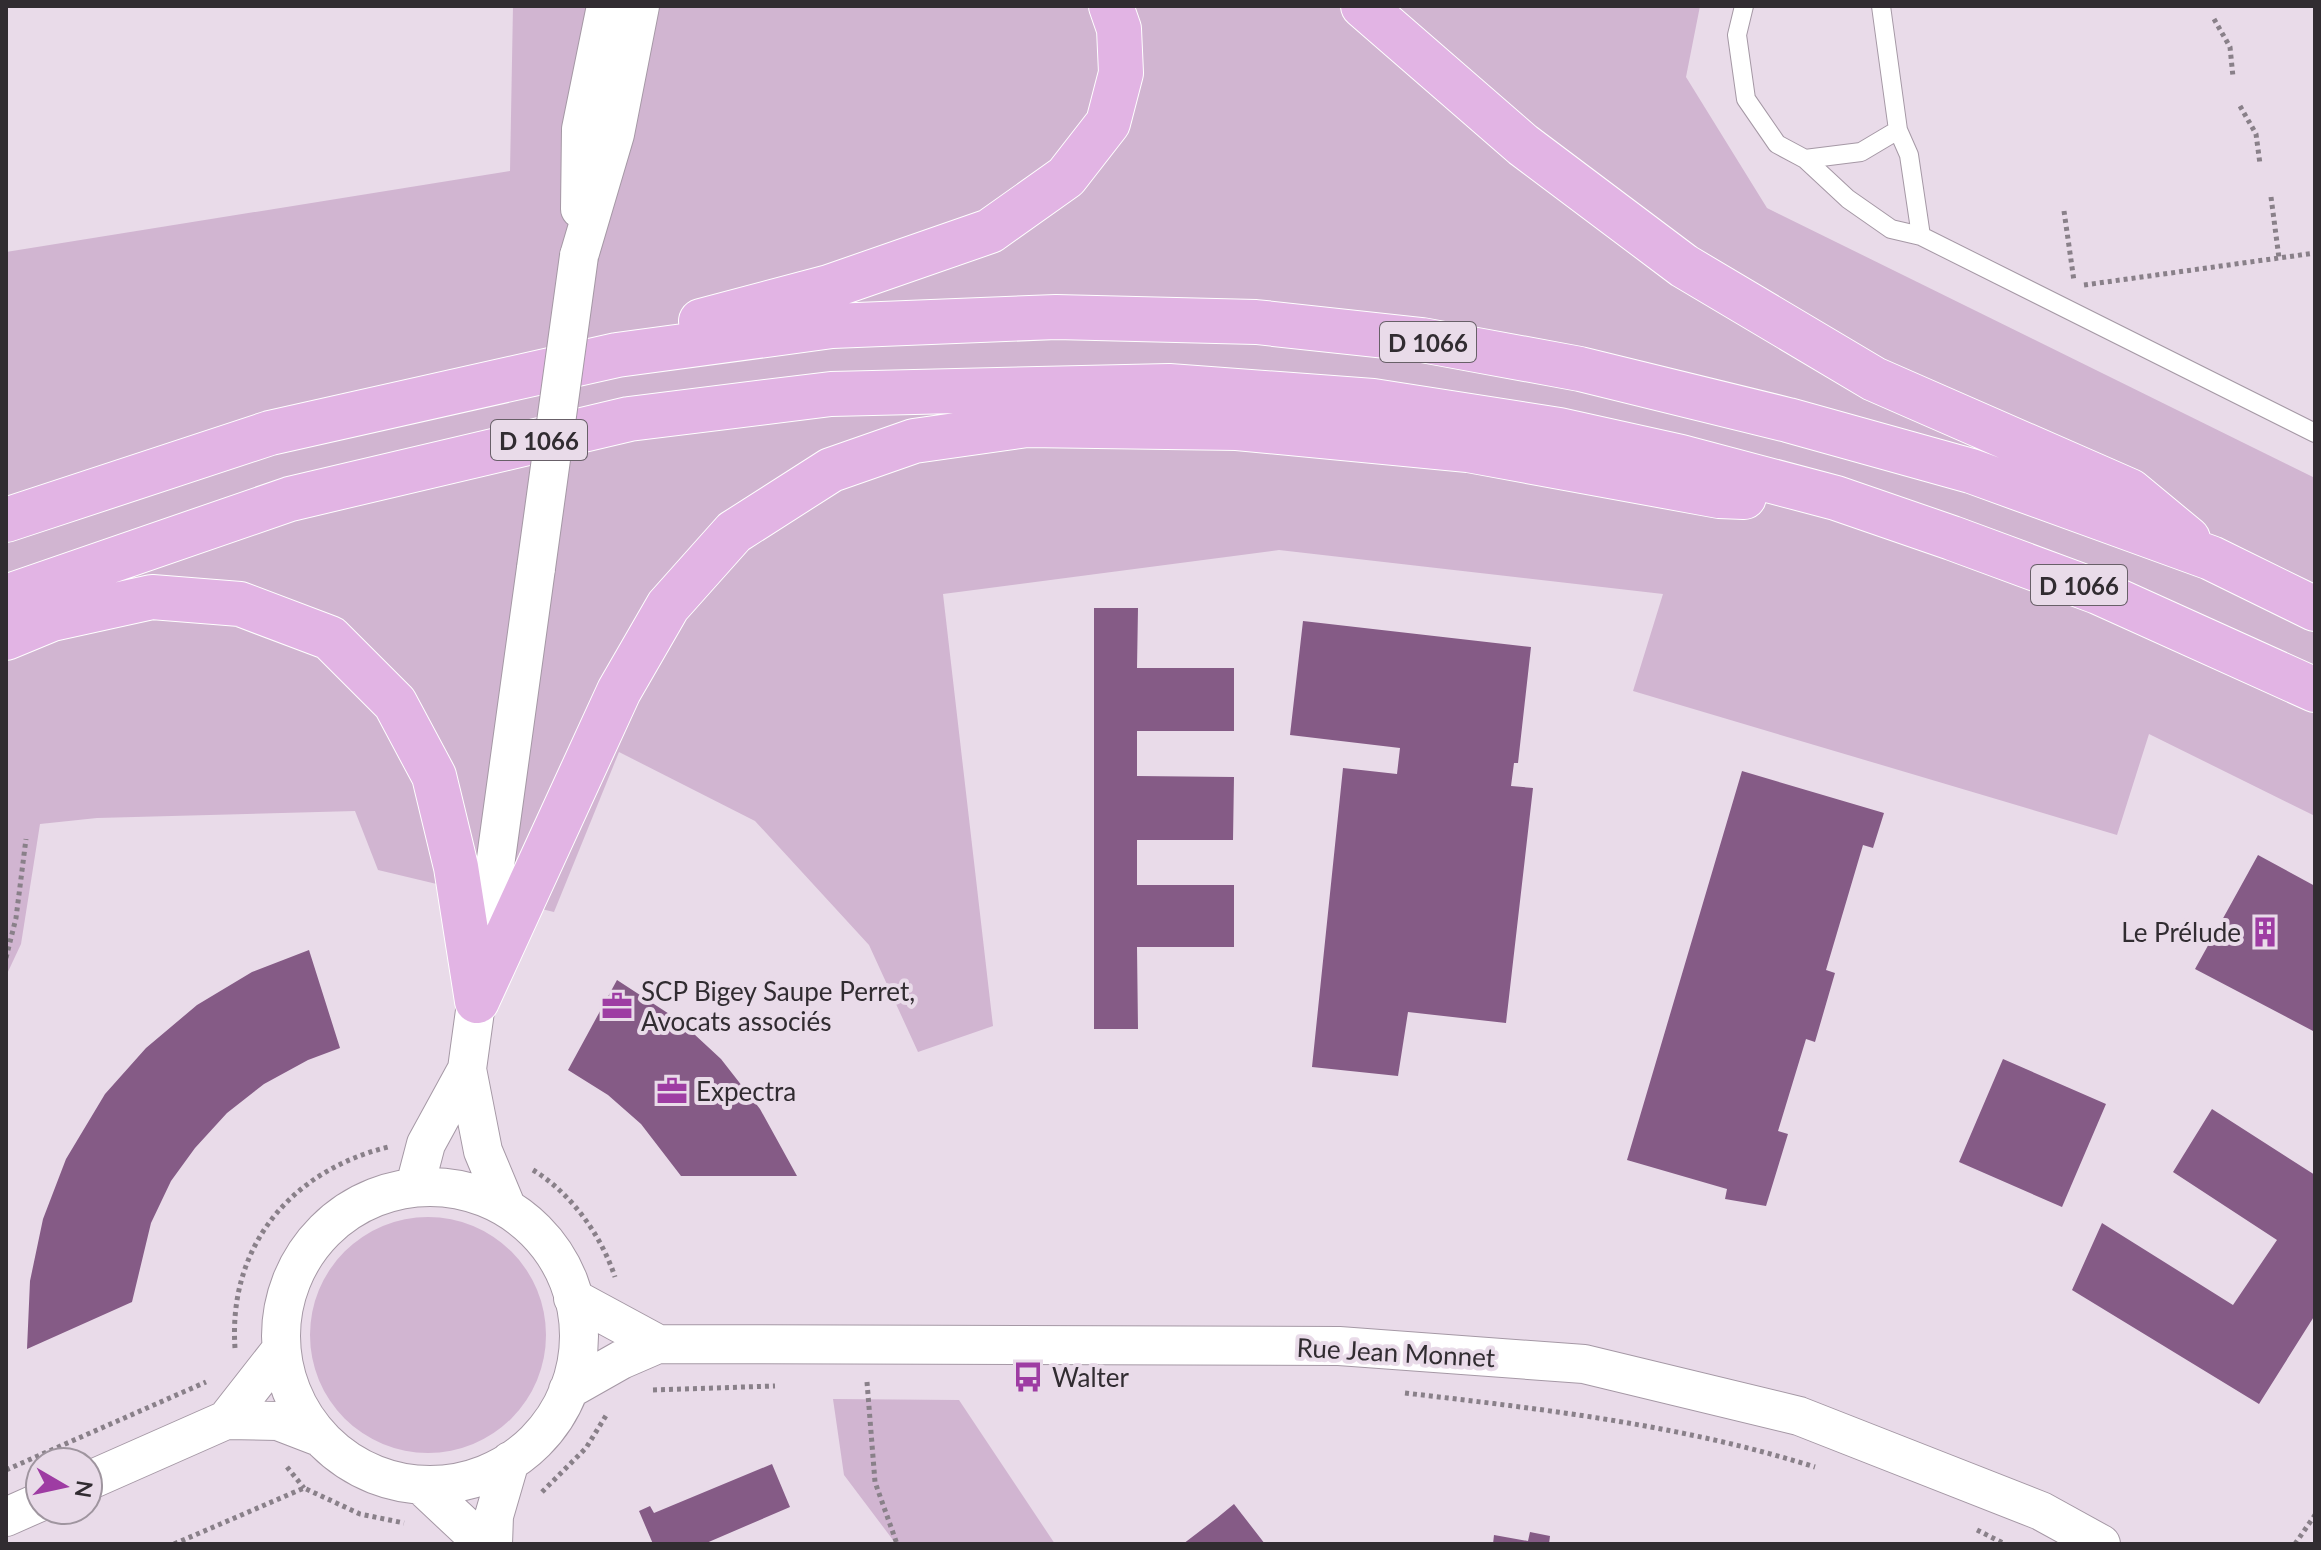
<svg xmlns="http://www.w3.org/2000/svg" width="2321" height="1550" viewBox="0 0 2321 1550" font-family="Lato,sans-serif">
	<rect width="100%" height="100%" fill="#e9dbe9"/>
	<path fill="#d1b5d1" d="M513 6H1700L1686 77 1767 208 2315 478V816L2149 734 2117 835 1633 691 1663 594 1279 550 943 594 993 1026 918 1052 869 945 755 821 619 752 554 912 378 870 355 811 97 818 40 824 21 944 6 976V252L510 171Z
		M310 1335a118 118 0 1 1 236 0a118 118 0 1 1-236 0Z
		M833 1399 959 1400 1055 1544H896L844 1475Z"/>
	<path fill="#855b86" d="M1094 608H1138L1137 668H1234V731H1137V776L1234 777 1233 840H1137V885H1234V947H1137L1138 1029H1094Z
		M1303 621 1531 647 1518 763H1514L1511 786 1533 788 1506 1023 1408 1012 1398 1076 1312 1067 1343 768 1397 774 1400 748 1290 735Z
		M1742 771 1884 813 1873 848 1863 845 1826 970 1835 973 1815 1042 1806 1039 1778 1131 1788 1134 1766 1206 1725 1199 1727 1189 1627 1160Z
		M2258 855 2315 886V1032L2195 969Z
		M309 950 340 1048 308 1060 264 1084 227 1113 195 1148 171 1181 151 1223 132 1302 27 1349 30 1281 43 1219 66 1159 105 1094 146 1048 197 1005 252 972Z
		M617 980 680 1021 721 1059 760 1109 797 1176H681L641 1124 608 1095 568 1070Z
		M2003 1059 2106 1104 2062 1207 1959 1162Z
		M2212 1109 2315 1175V1315L2259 1404 2072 1290 2102 1223 2233 1305 2277 1240 2173 1172Z
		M772 1464 790 1507 704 1544H653L639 1511 650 1506 654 1513Z
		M1234 1504 1265 1544H1183L1217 1518Z
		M1530 1532 1550 1536 1549 1544H1493L1494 1535 1528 1541Z"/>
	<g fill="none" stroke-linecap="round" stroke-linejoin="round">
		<g stroke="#a598a5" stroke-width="20">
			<path id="service" d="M1744 6 1737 35 1746 99 1777 144 1805 159 1848 199 1891 229 1921 236 2315 433
				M1898 130 1909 155 1921 236
				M1805 159 1861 152 1898 130 1881 6"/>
		</g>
		<g stroke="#a598a5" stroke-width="40">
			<path id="minor" d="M580 209 581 129 606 6
				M579 256 615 134 640 6
				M415 1186 426 1144 467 1069
				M281 1336a149 149 0 1 1 298 0a149 149 0 1 1-298 0Z
				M506 1206 483 1151 467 1069 536 568
				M573 1298 658 1344
				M568 1390 621 1360 658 1344 1339 1346 1584 1364 1799 1416 2041 1511 2101 1544
				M226 1420 280 1351
				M88 1481 226 1420 278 1421 317 1436
				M421 1485 484 1544
				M6 1517 40 1502
				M493 1544 494 1516 510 1461"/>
		</g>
		<g stroke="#fff" stroke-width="46">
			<path id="trunk" d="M1363 6 1523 145 1684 266 1874 379 2130 491 2188 539
				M701 321 829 287 990 231 1066 177 1108 123 1121 73 1119 29 1111 6
				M6 520 270 433 617 355 832 326 1056 317 1256 322 1422 340 1580 369 1788 420 1971 471 2211 558 2315 609
				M6 597 290 499 629 419 831 394 1169 386 1373 401 1559 430 1681 457 1836 498 1952 538 2098 592 2315 690
				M6 638 52 619 152 597 240 604 330 638 395 703 434 776 456 867 477 1001
				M477 1001 619 691 668 606 734 532 831 470 914 441 1027 425 1237 428 1468 450 1719 496 1744 497"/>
		</g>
		<path stroke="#898089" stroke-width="5" stroke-dasharray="4 4" stroke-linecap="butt" d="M2214 19 2230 47 2233 77
			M2240 106 2256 134 2260 164
			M2271 197 2279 258
			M2064 211 2074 281
			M2084 285 2315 253
			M6 958 16 918 26 839
			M533 1170C571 1193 601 1235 615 1277
			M235 1348C228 1246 291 1171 388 1147
			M867 1382 875 1482 897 1544
			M653 1390 775 1386
			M1405 1393C1543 1409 1682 1425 1815 1467
			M287 1467 304 1488
			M6 1470 206 1382
			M542 1492 586 1448 607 1414
			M1977 1530 2005 1544
			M174 1544 304 1488 360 1514 404 1523
			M2295 1544 2315 1515"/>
		<use href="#service" stroke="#fff" stroke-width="18"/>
		<use href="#minor" stroke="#fff" stroke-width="38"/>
		<use href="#trunk" stroke="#e2b4e4" stroke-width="44"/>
		<g stroke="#a598a5" stroke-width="40" stroke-linecap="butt">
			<path id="minor-bridge" d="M536 568 579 256"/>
		</g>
		<use href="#minor-bridge" stroke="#fff" stroke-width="38"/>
	</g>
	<defs>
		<g id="building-bare" transform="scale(2.4)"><path d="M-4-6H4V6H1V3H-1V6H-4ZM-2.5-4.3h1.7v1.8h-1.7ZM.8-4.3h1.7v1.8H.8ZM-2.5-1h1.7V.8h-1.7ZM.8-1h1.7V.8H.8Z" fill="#9e3ca3" stroke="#e9dbe9" stroke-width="2.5" paint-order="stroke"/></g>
		<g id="office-bare" transform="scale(2.4)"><path d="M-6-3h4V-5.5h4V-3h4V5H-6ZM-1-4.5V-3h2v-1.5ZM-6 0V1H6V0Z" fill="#9e3ca3" stroke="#e9dbe9" stroke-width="2.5" paint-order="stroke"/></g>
		<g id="bus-bare" transform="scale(2.4)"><path d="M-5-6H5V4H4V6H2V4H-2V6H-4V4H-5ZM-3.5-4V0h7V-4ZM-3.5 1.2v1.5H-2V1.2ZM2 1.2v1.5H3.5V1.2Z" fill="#9e3ca3" stroke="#e9dbe9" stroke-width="2.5" paint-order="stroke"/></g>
	</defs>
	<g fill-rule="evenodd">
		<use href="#building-bare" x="2265" y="932"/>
		<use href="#office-bare" x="617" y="1006"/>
		<use href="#office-bare" x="672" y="1091"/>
		<use href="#bus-bare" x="1028" y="1377"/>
	</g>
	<g text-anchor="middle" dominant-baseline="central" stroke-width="8" stroke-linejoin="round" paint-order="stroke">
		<g fill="#e9dbe9" stroke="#686068" stroke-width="2">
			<rect x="1380" y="322" width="96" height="40" rx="6"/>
			<rect x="491" y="420" width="96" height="40" rx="6"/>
			<rect x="2031" y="565" width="96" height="40" rx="6"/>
		</g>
		<g font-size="24" font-weight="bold" fill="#312c31">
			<text x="1428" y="342">D 1066</text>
			<text x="539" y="440">D 1066</text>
			<text x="2079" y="585">D 1066</text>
		</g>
		<g font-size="26" fill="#312c31" stroke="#e9dbe9" text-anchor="start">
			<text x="2241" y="932" text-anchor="end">Le Prélude</text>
			<text x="641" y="991">SCP Bigey Saupe Perret,<tspan x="641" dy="30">Avocats associés</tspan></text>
			<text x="696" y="1091">Expectra</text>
			<text x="1052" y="1377">Walter</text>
		</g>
		<g font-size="26" fill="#312c31" stroke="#e9dbe9">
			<text transform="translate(1396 1352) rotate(3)">Rue Jean Monnet</text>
		</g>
	</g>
	<rect width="2321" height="1550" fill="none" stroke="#312c31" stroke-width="16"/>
	<g transform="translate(64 1486) rotate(99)"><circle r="38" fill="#e9dbe9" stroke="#9f959f" stroke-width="2"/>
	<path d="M0-6L14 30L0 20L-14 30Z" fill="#9e3ca3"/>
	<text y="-12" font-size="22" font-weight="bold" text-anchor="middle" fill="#312c31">N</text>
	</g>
</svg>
